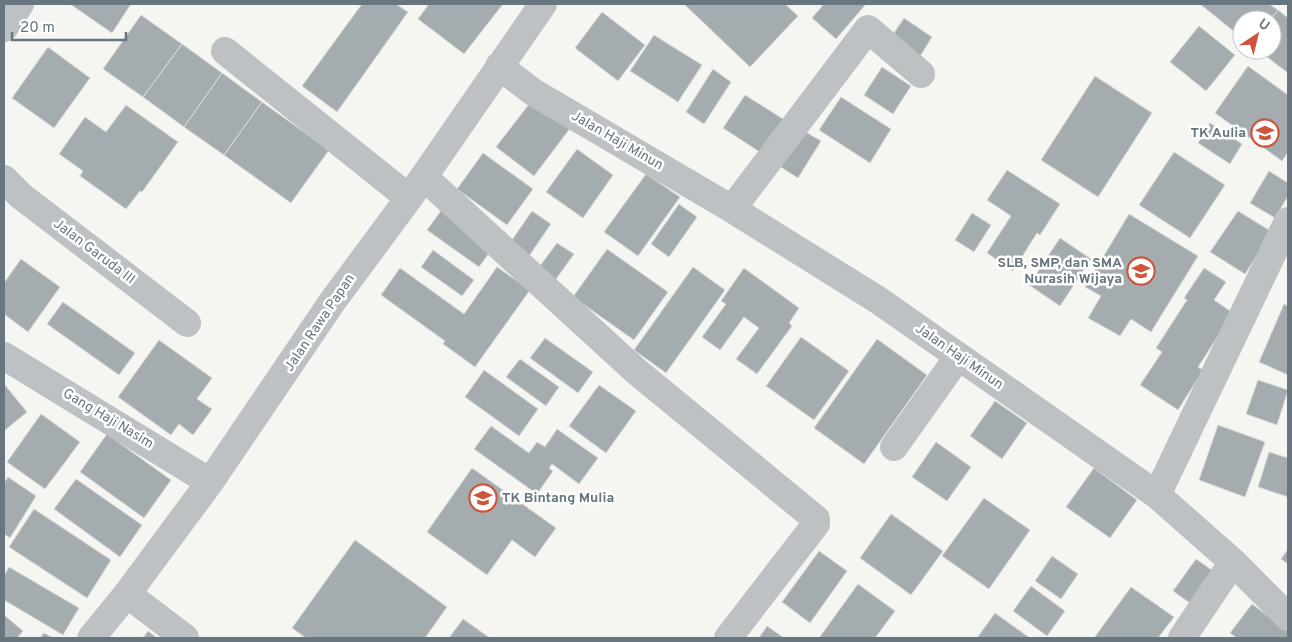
<svg xmlns="http://www.w3.org/2000/svg" width="1292" height="642" viewBox="0 0 1292 642" font-family="Overpass,sans-serif">
	<rect width="100%" height="100%" fill="#f5f5f2"/>
	<path fill="#a5acb0" stroke="#d7d7d5" d="M70 4H131L112 33Z
		M362 4H396L408 12 337 112 302 86Z
		M429 4H503L464 54 418 19Z
		M684 4H785L798 16 750 67Z
		M824 4H866L836 39 812 18Z
		M1200 4H1269L1278 10 1270 20H1242V38Z
		M1278 10 1288 18V73L1258 50H1272V20H1270Z
		M602 12 645 45 618 81 575 48Z
		M141 15 182 44 143 97 103 69Z
		M904 18 932 37 917 61 888 42Z
		M1199 26 1235 55 1206 91 1170 62Z
		M654 35 702 65 678 102 630 71Z
		M182 44 222 73 184 127 143 97Z
		M48 47 90 78 54 128 12 98Z
		M1248 66 1288 95V152L1282 161 1215 113Z
		M882 67 911 86 893 114 864 95Z
		M713 69 731 82 704 124 686 112Z
		M222 73 262 102 224 155 184 127Z
		M1095 76 1152 113 1098 197 1041 160Z
		M745 95 788 122 766 156 723 128Z
		M841 97 891 129 870 163 819 130Z
		M533 99 571 127 534 176 496 147Z
		M262 102 329 150 291 203 224 155Z
		M126 105 178 142 142 192 140 191 126 209 80 176 83 171 59 154 85 117 106 132Z
		M1210 123 1242 144 1230 164 1198 143Z
		M799 128 821 141 798 178 776 164Z
		M577 149 613 175 583 218 546 192Z
		M1174 152 1225 185 1190 238 1139 205Z
		M483 153 533 189 507 225 457 189Z
		M1007 170 1060 204 1040 235 1037 233 1013 271 987 253 1011 216 987 200Z
		M1269 171 1288 183V196L1275 218 1250 203Z
		M646 174 680 197 638 256 604 232Z
		M679 204 697 217 669 257 651 244Z
		M443 208 495 245 479 267 427 230Z
		M532 211 551 224 529 256 510 243Z
		M1238 211 1272 232 1245 274 1210 252Z
		M972 213 991 225 974 252 955 240Z
		M1129 214 1198 256 1151 332 1131 319 1120 336 1088 318 1101 296 1085 287Z
		M1060 238 1091 259 1060 306 1029 285Z
		M557 243 574 254 551 286 534 274Z
		M607 249 668 292 634 340 573 297Z
		M433 250 474 280 462 296 421 267Z
		M21 259 60 287 28 332 4 314V283Z
		M497 267 530 290 475 367 443 344 445 341 381 295 400 268 464 314Z
		M693 267 725 290 666 373 634 350Z
		M744 268 799 308 789 323 792 326 757 374 736 359 759 328 744 317 720 350 702 337 726 304 721 301Z
		M1204 268 1226 282 1214 300 1233 313 1198 367 1203 370 1178 410 1140 385 1162 352 1156 348 1187 300 1184 298Z
		M63 302 135 353 119 375 47 324Z
		M1284 304 1288 306V375L1259 362Z
		M801 337 849 371 814 420 766 386Z
		M545 338 593 372 578 393 530 358Z
		M877 339 927 375 864 464 814 428Z
		M159 340 212 378 197 399 212 409 193 435 179 424 171 435 118 397Z
		M520 359 559 387 546 406 506 377Z
		M484 370 538 409 519 436 465 397Z
		M1258 380 1288 390 1277 425 1246 414Z
		M4 384 27 412 4 431Z
		M599 385 636 411 606 453 569 426Z
		M995 401 1027 423 1002 459 970 436Z
		M41 414 80 442 45 489 7 462Z
		M1218 425 1265 442 1245 497 1199 480Z
		M491 426 529 453 537 442 545 447 557 429 598 458 579 484 552 464 549 468 553 471 537 494 474 449Z
		M107 434 171 480 144 518 80 472Z
		M936 442 971 467 947 501 912 477Z
		M1269 452 1288 458V497L1258 487Z
		M472 468 556 528 535 557 512 540 487 575 427 532Z
		M1094 468 1137 500 1110 538 1066 507Z
		M8 477 36 496 10 538 4 534V483Z
		M76 479 142 525 120 557 54 509Z
		M984 498 1030 530 989 589 942 556Z
		M34 509 111 560 87 598 9 547Z
		M891 514 943 551 911 595 860 558Z
		M355 540 447 607 425 638H306L292 628Z
		M1288 549V564L1281 559Z
		M819 551 847 571 810 623 782 602Z
		M1052 556 1078 574 1061 599 1035 581Z
		M1196 559 1213 571 1190 603 1173 591Z
		M9 567 79 608 63 635 4 600V576Z
		M858 584 895 611 875 638H819Z
		M1031 586 1065 611 1047 636 1013 611Z
		M1131 587 1174 617 1158 638H1094Z
		M1252 604 1288 631V638H1237L1230 633Z
		M995 613 1030 638H977Z
		M4 615 23 631 17 638H4Z
		M463 619 490 638H449Z
		M767 626 784 638H759Z
		M148 631 157 638H143Z
		M44 633 53 638H40Z"/>
	<g fill="none" stroke-linecap="round" stroke-linejoin="round">
		<path stroke="#bdc1c3" stroke-width="28" d="M4 28 20 4
			M225 51 409 198
			M499 66 533 92 732 209 878 300 1157 495 1233 562 1288 617
			M424 177 636 371 816 519V524L728 638
			M4 179 21 196 187 323
			M732 209 868 29 921 74
			M4 356 210 482
			M894 447 958 357
			M1157 495 1288 221
			M127 594 185 638
			M91 638 127 594 210 482 332 302 409 198 543 4
			M1182 638 1233 562"/>
	</g>
	<defs>
		<g id="school-ring" transform="scale(1.4375)"><circle r="9.5" fill="#fff" stroke="#cc553c" stroke-width="1.5"/><path d="M0-5L7-2L0 1L-7-2ZM-4 1L0 2.5L4 1V4Q0 6-4 4Z" fill="#cc553c"/></g>
	</defs>
	<g fill-rule="evenodd">
		<use href="#school-ring" x="1265" y="133"/>
		<use href="#school-ring" x="1141" y="271"/>
		<use href="#school-ring" x="483" y="498"/>
	</g>
	<g text-anchor="middle" dominant-baseline="central" stroke-width="5" stroke-linejoin="round" paint-order="stroke">
		<g font-size="14" font-weight="bold" fill="#68767f" stroke="#fff" text-anchor="end">
			<text x="1246" y="133">TK Aulia</text>
			<text x="1122" y="263">SLB, SMP, dan SMA<tspan x="1122" dy="16">Nurasih Wijaya</tspan></text>
			<text x="502" y="498" text-anchor="start">TK Bintang Mulia</text>
		</g>
		<g font-size="14" fill="#68767f" stroke="#fff">
			<text transform="translate(617 141) rotate(30)">Jalan Haji Minun</text>
			<text transform="translate(94 252) rotate(37)">Jalan Garuda III</text>
			<text transform="translate(320 323) rotate(-56)">Jalan Rawa Papan</text>
			<text transform="translate(959 357) rotate(35)">Jalan Haji Minun</text>
			<text transform="translate(108 419) rotate(31)">Gang Haji Nasim</text>
		</g>
	</g>
	<rect width="1292" height="642" fill="none" stroke="#68767f" stroke-width="10"/>
	<g transform="translate(1257 35) rotate(35)"><circle r="24" fill="#ffffff" stroke="#c3c8cc"/>
	<path d="M0-4L9 19L0 12L-9 19Z" fill="#cc553c"/>
	<text y="-8" font-size="14" font-weight="bold" text-anchor="middle" fill="#68767f">U</text>
	</g>
	<path d="M12 32v8h114v-8" fill="none" stroke="#68767f" stroke-width="2.5"/>
	<text x="20" y="32" font-size="15" fill="#68767f" stroke="#ffffff" stroke-width="4" paint-order="stroke">20 m</text>
</svg>
